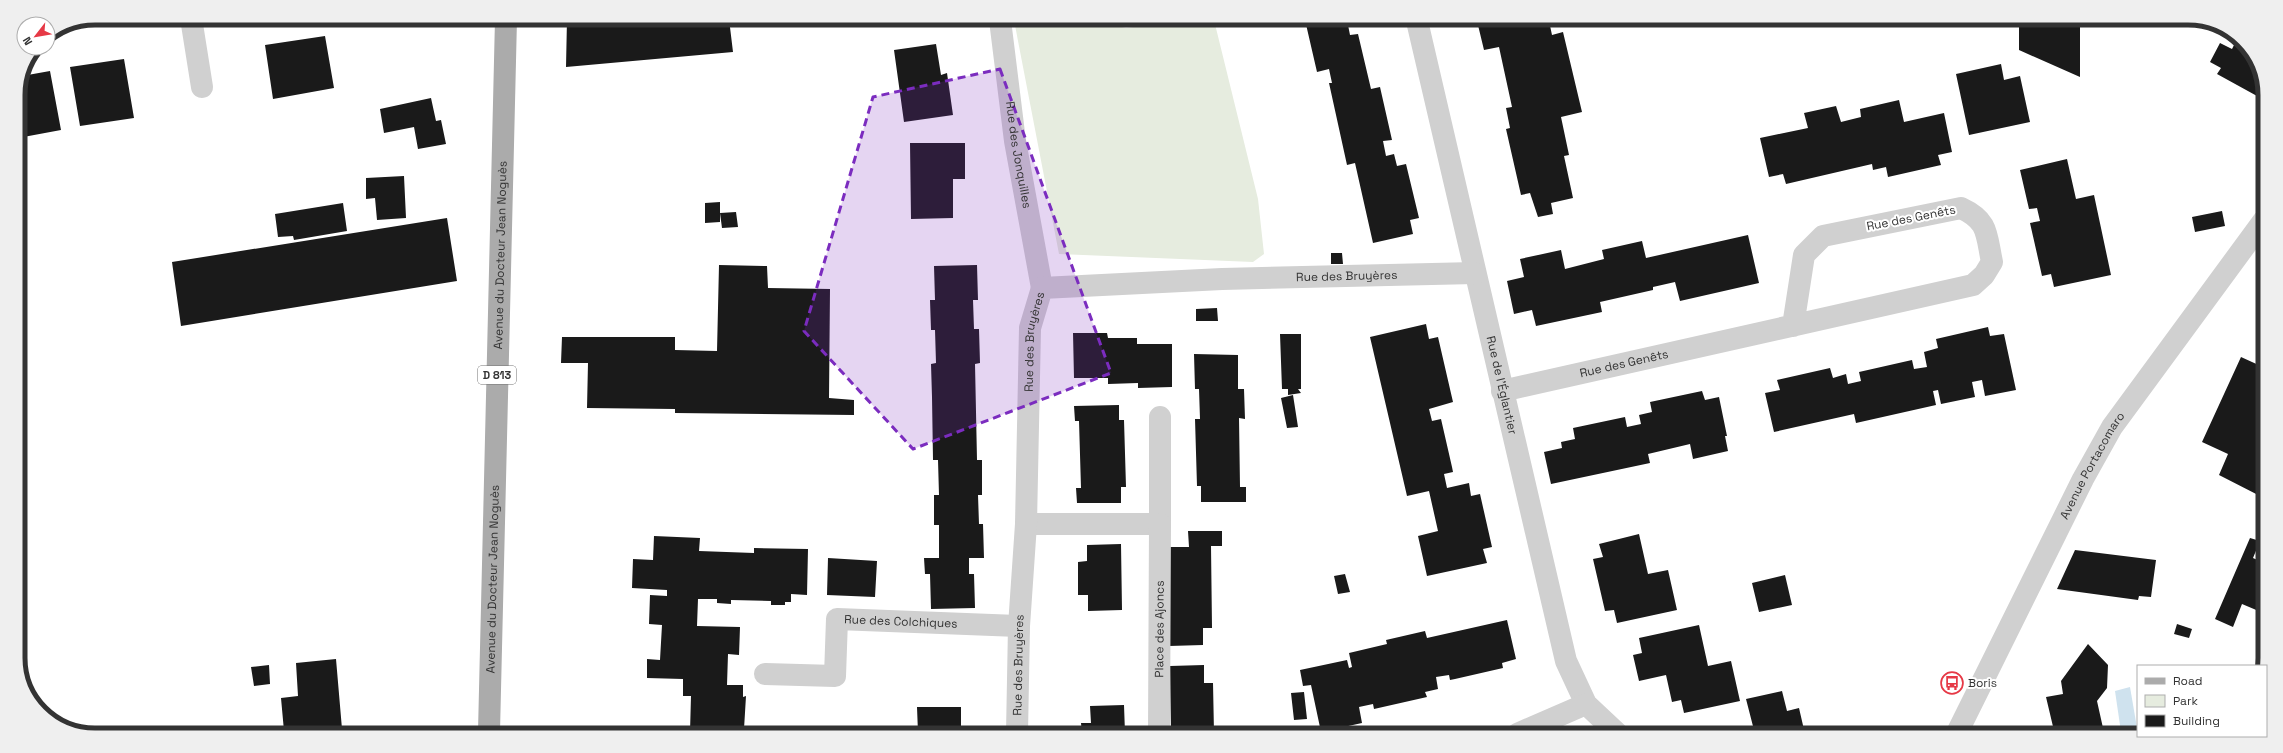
<svg xmlns="http://www.w3.org/2000/svg" width="2283" height="753" viewBox="0 0 2283 753" font-family="'Space Grotesk',sans-serif">
	<rect width="100%" height="100%" fill="#fff"/>
	<path fill="#e6ecdf" d="M1014 20H1093L1126 28 1187 20H1214L1258 199 1264 254 1253 262 1059 254Z"/>
	<path fill="#cfe2ee" d="M2130 687 2137 728 2121 732 2115 691Z"/>
	<path fill="#1a1a1a" d="M275 18H297V19L276 22Z
		M567 19H729L733 52 566 67Z
		M1305 20H1347L1350 35 1358 34 1371 89 1380 87 1392 140 1383 141 1386 156 1394 154 1397 166 1406 164 1419 218 1410 220 1413 234 1373 243 1355 163 1347 165 1329 83H1332L1329 69 1317 72Z
		M1477 21H1549L1552 35 1563 32 1582 112 1561 117 1569 155 1564 156 1573 198 1551 203 1553 214 1538 217 1530 193 1521 195 1506 129 1510 128 1506 108 1512 107 1499 47 1484 50Z
		M2019 22H2080V77L2019 50Z
		M325 36 334 88 273 99 265 45Z
		M2237 39 2249 48 2263 85 2257 96 2217 74 2221 68 2210 62 2220 43 2232 49Z
		M936 44 941 75 947 73 953 115 904 122 894 50Z
		M124 59 134 118 80 126 70 67Z
		M2001 64 2004 80 2020 76 2030 122 1969 135 1956 74Z
		M50 71 61 130 18 138V90L22 76Z
		M431 98 436 121 441 120 446 144 418 149 414 127 384 133 380 109Z
		M1899 100 1904 122 1944 113 1952 152 1938 155 1941 165 1888 177 1886 167 1873 170 1872 164 1786 184 1783 174 1769 177 1760 138 1808 128 1804 113 1836 106 1841 122 1861 117 1860 109Z
		M910 143H965V179H953V218L911 219Z
		M2067 159 2076 199 2094 195 2111 275 2054 287 2051 274 2042 276 2030 223 2040 221 2037 208 2029 209 2020 170Z
		M404 176 406 218 377 220 375 198 366 199V178Z
		M720 202V222L705 223V203Z
		M343 203 347 231 294 240 293 236 278 237 275 214Z
		M2222 211 2225 226 2195 232 2192 217Z
		M736 212 738 227 722 228 720 213Z
		M447 218 457 281 181 326 172 262Z
		M1748 235 1759 283 1680 301 1675 282 1653 287V290L1600 302 1602 312 1536 326 1532 310 1514 314 1507 281 1524 277 1520 259 1561 250 1565 269 1604 259 1602 250 1642 241 1646 258Z
		M1331 253H1342L1343 264H1331Z
		M719 265 767 266 768 288 830 289 829 398 854 400V415L675 413V409L587 408 588 363H561L562 337H675V350L717 351Z
		M977 265 978 300H973L974 329H979L980 363 975 364 977 460H982V495H978L979 524H983L984 558H969V574H974L975 608 931 609 930 574H925L924 558H939V525H934V495H939L938 460H933L932 397 931 364 936 363 935 330H931L930 300H935L934 266Z
		M1217 308 1218 321H1196V309Z
		M1426 324 1429 339 1438 337 1453 402 1429 409 1432 421 1441 419 1452 467 1453 472 1444 474 1447 488 1469 483 1471 496 1480 494 1492 547 1483 549 1487 563 1427 576 1418 536 1438 531 1429 491 1407 496 1370 337Z
		M1988 327 1990 336 2004 334 2016 390 1985 396 1982 380 1972 382 1975 397 1941 404 1938 390 1933 391 1936 405 1856 423 1854 414 1774 432 1765 393 1780 390 1777 380 1830 368 1833 378 1846 374 1848 384 1861 381 1859 372 1912 360 1914 369 1927 367 1924 352 1938 348 1936 339Z
		M1073 333H1107L1108 338H1137V344H1172V387L1138 388V383L1108 384V378H1074Z
		M1280 334H1301V389H1298L1301 393 1288 395V389H1282Z
		M1194 354 1238 355V389H1244L1245 419 1239 418 1240 487H1246V502H1201V486H1197L1195 419H1200L1199 389H1195Z
		M2241 357 2263 367 2262 497 2219 475 2228 454 2202 442Z
		M1702 391 1705 400 1719 397 1727 436H1725L1728 451 1693 459 1690 444 1648 454 1650 463 1551 484 1544 452 1562 448 1561 442 1575 439 1573 428 1625 417 1627 427 1641 424 1639 415 1652 412 1650 402Z
		M1293 395 1298 427 1287 428 1281 398Z
		M1119 405V420H1124L1126 487H1121V503H1077L1076 488H1081L1079 421H1075L1074 406Z
		M1188 531H1222V546H1211L1212 628H1203V645L1169 646V547H1189Z
		M1639 534 1648 574 1668 570 1677 610 1617 623 1614 610 1605 611 1593 559 1603 557 1599 544Z
		M654 536 700 538 699 551 754 553V548L808 549 807 595 791 594V602H785V605H771V601L731 600V604L717 603V599H698L697 626 740 627 739 655 728 654 727 685H743V697L746 696 744 729H752L751 732H690L691 696H683V679L647 678V659L660 660 662 625 649 624 650 595 667 596V590L632 588 633 559 653 560Z
		M2250 538 2260 541 2253 558 2262 562 2261 612 2242 604 2233 627 2215 619Z
		M1121 544 1122 610 1088 611V595H1078V562L1087 561V545Z
		M2075 550 2156 560 2151 597 2139 596 2138 600 2057 589Z
		M828 558 877 561 875 597 827 595Z
		M1345 574 1350 592 1338 594 1334 576Z
		M1785 575 1792 605 1759 612 1752 583Z
		M1507 620 1516 659 1502 663 1503 668 1455 679 1450 680 1449 675 1436 677 1438 689 1425 692 1427 697 1374 709 1373 704 1359 707 1362 723 1321 732 1311 685 1303 686 1300 670 1347 660 1349 668 1352 667 1349 653 1387 644 1386 640 1425 631 1427 638Z
		M2177 624 2192 629 2189 638 2174 634Z
		M1699 625 1708 666 1731 661 1740 701 1684 713 1681 700 1672 702 1666 675 1639 681 1633 655 1642 653 1639 638Z
		M2088 644 2108 665 2107 688 2097 701 2103 728 2093 731V735H2055L2046 697 2063 694 2061 681Z
		M336 659 342 729 284 731 281 698 298 696 296 663Z
		M269 665 270 684 254 686 251 667Z
		M1204 665V683H1213L1214 733H1171L1170 666Z
		M1952 672 1959 676 1951 692 1944 688Z
		M1782 691 1787 711 1799 708 1805 734H1755L1746 699Z
		M1304 692 1307 719 1294 720 1291 693Z
		M1124 705 1125 733H1082L1081 723H1091L1090 706Z
		M917 707H961V733H918Z"/>
	<g fill="none" stroke-linecap="round" stroke-linejoin="round">
		<g stroke="#d0d0d0" stroke-width="22">
			<path d="M191 18 202 87"/>
			<path id="s1" d="M1000 20 1015 141 1042 288"/>
			<path id="s2" d="M1417 21 1566 661 1586 704 1618 734"/>
			<path id="s3" d="M1502 391 1973 285 1984 275 1992 262C1986 234 1989 221 1961 208L1823 236 1804 255 1793 326"/>
			<path d="M1026 524H1160V417"/>
			<path id="s4" d="M765 674 835 676 837 619 1019 626"/>
			<path id="s5" d="M1017 733 1019 626 1026 524 1030 328 1042 288 1222 279 1475 273"/>
			<path id="s6" d="M1159 733 1160 524"/>
			<path d="M1517 734 1586 704"/>
			<path id="s7" d="M1956 735 2083 479 2112 427 2264 220"/>
		</g>
		<path stroke="#ababab" stroke-width="22" id="s8" d="M489 732 506 19"/>
	</g>
	<path fill="#7b2cbf" fill-opacity="0.2" stroke="#7b2cbf" stroke-width="3" stroke-dasharray="8 5" stroke-linejoin="round" d="M1000 69 1111 373 913 449 804 331 873 97Z"/>
	<defs>
		<g id="bus-ring" transform="scale(1.15)"><circle r="9.5" fill="#fff" stroke="#e63946" stroke-width="1.5"/><path d="M-5-6H5V4H4V6H2V4H-2V6H-4V4H-5ZM-3.5-4V0h7V-4ZM-3.5 1.2v1.5H-2V1.2ZM2 1.2v1.5H3.5V1.2Z" fill="#e63946"/></g>
	</defs>
	<g fill-rule="evenodd">
		<use href="#bus-ring" x="1952" y="683"/>
	</g>
	<g text-anchor="middle" dominant-baseline="central" stroke-width="4" stroke-linejoin="round" paint-order="stroke">
		<rect fill="#fff" stroke="#707070" stroke-width="1" x="478" y="366" width="38" height="18" rx="3"/>
		<g font-size="11" font-weight="bold" fill="#333">
			<text x="497" y="375">D 813</text>
		</g>
		<g font-size="12" fill="#333" stroke="#fff">
			<text stroke="none"><textPath href="#s1" startOffset="136">Rue des Jonquilles</textPath></text>
			<text transform="translate(1911 218) rotate(-11)">Rue des Genêts</text>
			<text stroke="none"><textPath href="#s8" startOffset="477">Avenue du Docteur Jean Noguès</textPath></text>
			<text stroke="none"><textPath href="#s5" startOffset="752">Rue des Bruyères</textPath></text>
			<text stroke="none"><textPath href="#s5" startOffset="392">Rue des Bruyères</textPath></text>
			<text stroke="none"><textPath href="#s3" startOffset="125">Rue des Genêts</textPath></text>
			<text stroke="none"><textPath href="#s2" startOffset="374">Rue de l'Églantier</textPath></text>
			<text stroke="none"><textPath href="#s7" startOffset="302">Avenue Portacomaro</textPath></text>
			<text stroke="none"><textPath href="#s8" startOffset="153">Avenue du Docteur Jean Noguès</textPath></text>
			<text stroke="none"><textPath href="#s4" startOffset="191">Rue des Colchiques</textPath></text>
			<text stroke="none"><textPath href="#s6" startOffset="104">Place des Ajoncs</textPath></text>
			<text stroke="none"><textPath href="#s5" startOffset="68">Rue des Bruyères</textPath></text>
		</g>
		<g font-size="12" fill="#333" stroke="#fff" text-anchor="start">
			<text x="1968" y="683">Boris</text>
		</g>
	</g>
	<path d="M0 0H2283V753H0ZM95 25H2188A70 70 0 0 1 2258 95V658A70 70 0 0 1 2188 728H95A70 70 0 0 1 25 658V95A70 70 0 0 1 95 25Z" fill="#efefef" fill-rule="evenodd"/>
	<path fill="none" stroke="#333" stroke-width="5" d="M95 25H2188A70 70 0 0 1 2258 95V658A70 70 0 0 1 2188 728H95A70 70 0 0 1 25 658V95A70 70 0 0 1 95 25Z"/>
	<rect x="2137" y="665" width="130" height="72" fill="#ffffff" stroke="#adadad"/>
	<rect x="2145" y="678" width="20" height="6" fill="#ababab" stroke="#adadad"/>
	<text x="2173" y="685" font-size="12" fill="#333333">Road</text>
	<rect x="2145" y="695" width="20" height="12" fill="#e6ecdf" stroke="#adadad"/>
	<text x="2173" y="705" font-size="12" fill="#333333">Park</text>
	<rect x="2145" y="715" width="20" height="12" fill="#1a1a1a" stroke="#adadad"/>
	<text x="2173" y="725" font-size="12" fill="#333333">Building</text>
	<g transform="translate(36 36) rotate(239)"><circle r="19" fill="#ffffff" stroke="#adadad"/>
	<path d="M0-3L7 15L0 10L-7 15Z" fill="#e63946"/>
	<text y="-6" font-size="11" font-weight="bold" text-anchor="middle" fill="#333333">N</text>
	</g>
</svg>
